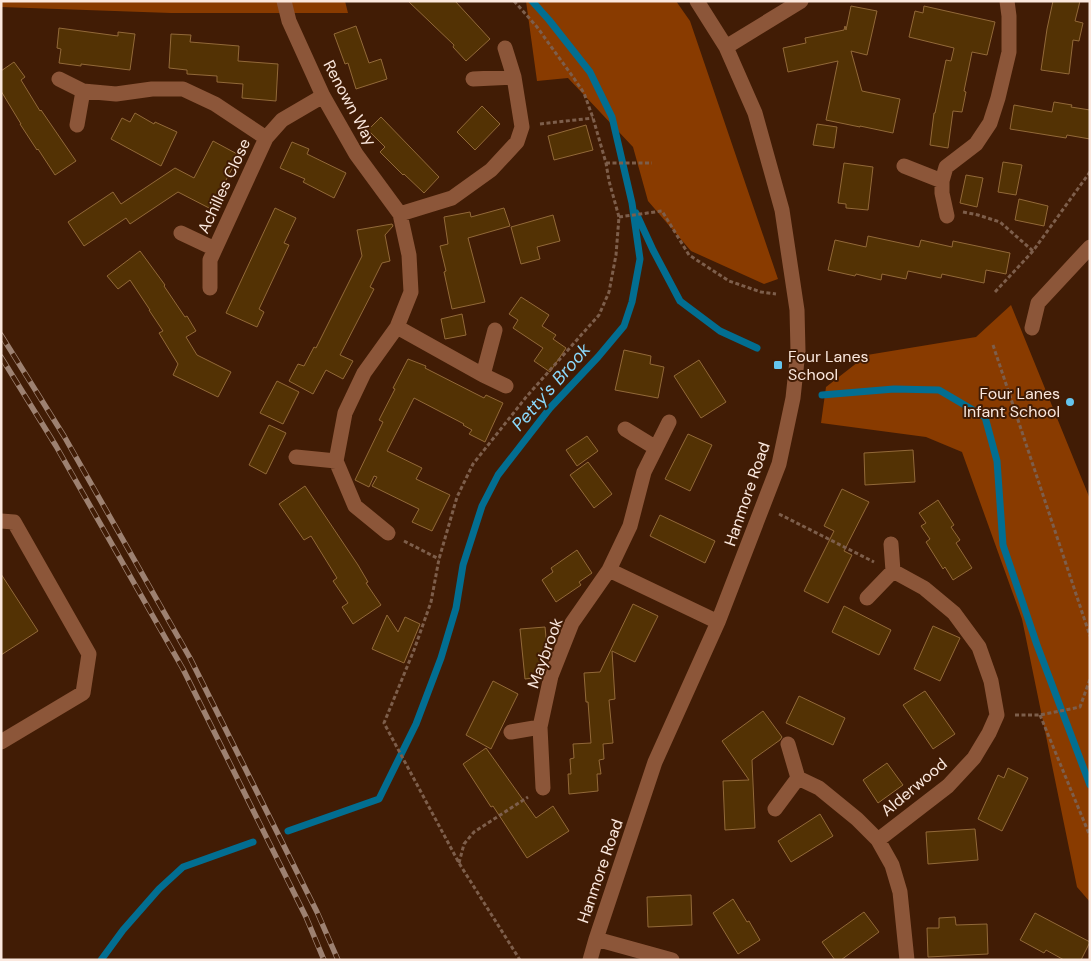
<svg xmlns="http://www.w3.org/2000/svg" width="1091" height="961" viewBox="0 0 1091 961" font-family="'DM Sans',sans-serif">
	<rect width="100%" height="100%" fill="#411c05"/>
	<path fill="#893b00" d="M1 1H345L348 13H171L1 7Z
		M526 1H676L690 21 778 279 764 284 691 251 648 201 633 147 568 78 537 81Z
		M1011 305 1090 499V902L1077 887 1022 619 962 452 926 437 821 423 826 387 867 355 976 337Z"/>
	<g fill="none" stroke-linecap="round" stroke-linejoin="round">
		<path stroke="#026e91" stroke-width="7" d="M636 213 653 250 680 301 720 331 757 348
			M822 395 894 389 939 390 985 417 997 461 1003 545 1037 645 1090 785
			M288 831 379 799 416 724 441 658 456 608 463 565 482 506 498 475 550 408 598 357 624 326 632 302 640 259 632 203 612 117 590 72 549 20 532 1
			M101 960 123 930 159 889 183 867 253 842"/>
	</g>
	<path fill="#533204" stroke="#926939" d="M408 1H455L490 39 466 61 453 47 454 45Z
		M1053 1H1080L1075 21 1083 23 1079 41 1073 40 1069 74 1041 70 1047 29Z
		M851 6 877 11 867 55 851 51 862 91 900 99 893 133 860 126V127L826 120 838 61 788 72 783 48 806 43 805 38 844 30 845 26 846 30Z
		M924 6 995 22 987 55 972 52 964 91 966 92 962 112 953 111 948 148 930 145 934 113H935L946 60 951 61 954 48 909 37 915 11 923 13Z
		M356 26 369 63 381 59 387 79 356 89 348 63 345 64 334 34Z
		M59 28 118 36V32L135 34 130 70 81 64V66L59 63 61 49 57 48Z
		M171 34 191 35 190 42 239 46 238 61 278 64 276 101 242 98 243 84 217 82V76L187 74V70L169 68Z
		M14 62 25 77 21 80 40 111 41 110 76 161 55 175 38 149 37 150 20 124H21L1 91V71Z
		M1054 102 1072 105 1071 107 1090 110V139L1067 135 1066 138 1010 129 1014 105 1052 112Z
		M482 106 500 124 475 150 457 132Z
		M135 113 154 124 155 122 177 132 161 166 111 139 122 118 130 122Z
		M381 117 439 177 424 193 404 174 403 175 380 152 385 147 368 130Z
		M817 124 837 127 834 148 813 145Z
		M586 125 593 150 554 160 548 136Z
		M213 141 239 155 211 209 178 192 130 224 126 218 84 246 68 222 113 192 121 204 175 168 194 178Z
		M292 142 309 149 307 154 346 173 334 198 303 182 305 179 280 168Z
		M1003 162 1022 165 1016 195 998 192Z
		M844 163 873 167 868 210 846 208V204L838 203Z
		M966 175 983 178 977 207 960 203Z
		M1019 199 1048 206 1044 226 1015 220Z
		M275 208 296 218 284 243 289 245 259 309 264 312 257 327 226 313Z
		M504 208 510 226 468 238 485 302 452 309 444 272 446 271 440 246 448 244 444 217 470 212 471 217Z
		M553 215 560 241 537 247 540 259 521 264 511 227Z
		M392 224 393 226 385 235 390 261 382 263 370 287 374 289 340 355 353 361 343 379 326 370 313 394 289 381 298 364 304 366 314 347 316 348 362 256 357 230Z
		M868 236 919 247 921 240 952 247 953 241 1010 253 1006 274 986 270 984 283 942 274 941 278 908 271 906 279 882 274 881 280 856 274 855 276 828 270 835 240 866 247Z
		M140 251 165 285 164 286 185 317 187 316 196 331 186 337 197 355 231 372 218 397 173 375 178 364 159 333 163 331 149 310H150L130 280 118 289 107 276Z
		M521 297 549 315 542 326 556 335 553 339 566 348 550 372 534 361 543 348 513 328 518 320 509 314Z
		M462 314 466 335 445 339 441 319Z
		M624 350 651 356 650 364 664 367 658 398 615 390Z
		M408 359 426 366 425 368 484 398 486 395 503 403 485 442 469 434 472 430 463 425 464 424 414 398 387 451 422 468 416 479 450 495 432 531 412 522 419 509 372 486 377 477 374 476 369 487 355 480 383 422 379 420 395 389 393 388Z
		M699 360 726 402 701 418 674 376Z
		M277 381 299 392 283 424 260 413Z
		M269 425 286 433 266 474 249 465Z
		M688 434 712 445 690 491 665 479Z
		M587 436 598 451 577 466 566 450Z
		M913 450 915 482 865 485 864 453Z
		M588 462 612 494 594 508 570 475Z
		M305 486 358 565 368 582 366 583 381 605 353 624 342 607 348 603 333 581 337 578 311 536 304 540 279 504Z
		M842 489 869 502 844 551 852 555 828 603 804 591 834 531 824 526Z
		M938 500 954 525 951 527 960 540 956 543 972 568 953 580 945 567 943 569 926 542 930 539 921 526 926 523 919 513Z
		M660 515 715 541 705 563 650 536Z
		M577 550 592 573 579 582 581 585 556 602 542 580 553 572 551 568Z
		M1 574 38 631 1 655Z
		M633 604 658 616 635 662 612 651 615 699 609 700 613 743 603 744 604 759 599 760 601 774H597L598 791 569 794 568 774H571L570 759 574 758 573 744 591 743 588 702H586L584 673 600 672Z
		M844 606 891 630 879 655 832 632Z
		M387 615 398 632 405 617 420 624 404 663 372 649Z
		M933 626 960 638 940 681 914 669Z
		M545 627 548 658 541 677 525 679 520 629Z
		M493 681 518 694 491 749 466 735Z
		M925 691 955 734 933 749 903 705Z
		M799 696 845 718 833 745 786 723Z
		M763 711 782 737 780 740 752 760 755 828 725 830 723 781 749 780 722 741Z
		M486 748 536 818 553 806 569 831 527 858 493 806 491 807 463 764Z
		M887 763 903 785 878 803 863 780Z
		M1008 768 1028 778 1002 831 978 819 998 775 1004 778Z
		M820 814 833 836 791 862 778 841Z
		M975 829 978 860 928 864 926 832Z
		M691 895 692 925 648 927 647 897Z
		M733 899 747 922 749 921 760 940 738 954 713 913Z
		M864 912 879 932 841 960H835L822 942Z
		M1035 913 1090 942 1081 960H1064L1046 950 1044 953 1020 940Z
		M955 917 956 925 987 924 988 954 928 957 927 928H939V918Z"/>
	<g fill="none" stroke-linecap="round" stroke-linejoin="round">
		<path stroke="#7d5e4b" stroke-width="3" stroke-dasharray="4 2.5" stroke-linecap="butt" d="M514 1 537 27 573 77 584 93 593 118 606 163 609 181 619 217 616 255 609 292 599 315 527 396 473 464 457 497 439 559 431 602 414 650 384 723 459 863 520 960
			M540 124 593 118
			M606 163H652
			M963 212 978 215 1000 222 1033 251
			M619 217 662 211 689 255 729 281 761 292 776 294
			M995 292 1033 251 1090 172
			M993 345 1090 636
			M779 514 874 562
			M404 541 439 559
			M1015 715H1040L1080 707 1090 679
			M1040 715 1090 836
			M459 863 464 844 474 832 528 797"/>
		<path stroke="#8c5639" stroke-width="15" d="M284 1 289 21 323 96 356 154 400 214 409 255 411 292 397 327 364 373 345 413 336 461 355 506 388 533
			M726 47 801 1
			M59 79 83 91 116 94 152 89H183L215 104 266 138
			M473 79 514 77
			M77 125 83 91
			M904 166 942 181
			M400 214 452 198 491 170 517 142 522 127 514 77 505 48
			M947 216 942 193V181L946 167 976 144 990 123 998 98 1009 52V16L1007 1
			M181 233 215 249
			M210 288V260L266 138 282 120 323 96
			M397 327 483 375 506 386
			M1032 328 1038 303 1090 247
			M483 375 495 330
			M625 429 656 448
			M296 457 336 461
			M1 521 14 522 89 654 83 693 1 742
			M609 570 718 622
			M867 598 893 571 891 544
			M511 732 540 727
			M798 778 819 788 857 819 878 840 892 865 900 892 907 960
			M543 788 540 727 551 676 572 623 609 570 630 526 644 472 669 422
			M775 809 798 778 788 744
			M878 840 948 786 974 758 989 733 997 715 991 681 979 647 954 613 924 588 893 571
			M596 939 672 960
			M590 960 596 939 655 762 718 622 779 464 793 398 798 351 797 310 782 210 755 113 726 47 697 1"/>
		<g stroke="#9d8171" stroke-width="5.5">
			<path id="rail" d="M1 335 64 436 190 658 317 912 338 960
				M1 357 56 446 183 669 306 917 324 960"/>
		</g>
		<use href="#rail" stroke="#411c05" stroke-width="4" stroke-dasharray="11" stroke-linecap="butt"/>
	</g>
	<g fill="#65c5ee" stroke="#411c05" stroke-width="2">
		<rect x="773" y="360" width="10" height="10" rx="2.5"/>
		<circle cx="1070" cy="402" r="5"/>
	</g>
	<g text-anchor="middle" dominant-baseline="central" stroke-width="4" stroke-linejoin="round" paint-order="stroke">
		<g font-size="16" fill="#fbe8de" stroke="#411c05">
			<text transform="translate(350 103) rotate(62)">Renown Way</text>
			<text transform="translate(224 186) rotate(-65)">Achilles Close</text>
			<text transform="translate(747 494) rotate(-71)">Hanmore Road</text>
			<text transform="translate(545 653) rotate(-70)">Maybrook</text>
			<text transform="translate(914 787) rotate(-40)">Alderwood</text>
			<text transform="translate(600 871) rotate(-71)">Hanmore Road</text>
		</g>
		<g font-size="16" fill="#fbe8de" stroke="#411c05" text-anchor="start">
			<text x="788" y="356">Four Lanes<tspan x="788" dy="18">School</tspan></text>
			<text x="1060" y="393" text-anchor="end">Four Lanes<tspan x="1060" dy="18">Infant School</tspan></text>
		</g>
		<g font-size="18" font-style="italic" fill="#8ad9fc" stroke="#411c05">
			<text transform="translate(551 387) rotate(-49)">Petty's Brook</text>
		</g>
	</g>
	<rect width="1091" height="961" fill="none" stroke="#fbe8de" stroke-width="5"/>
</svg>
